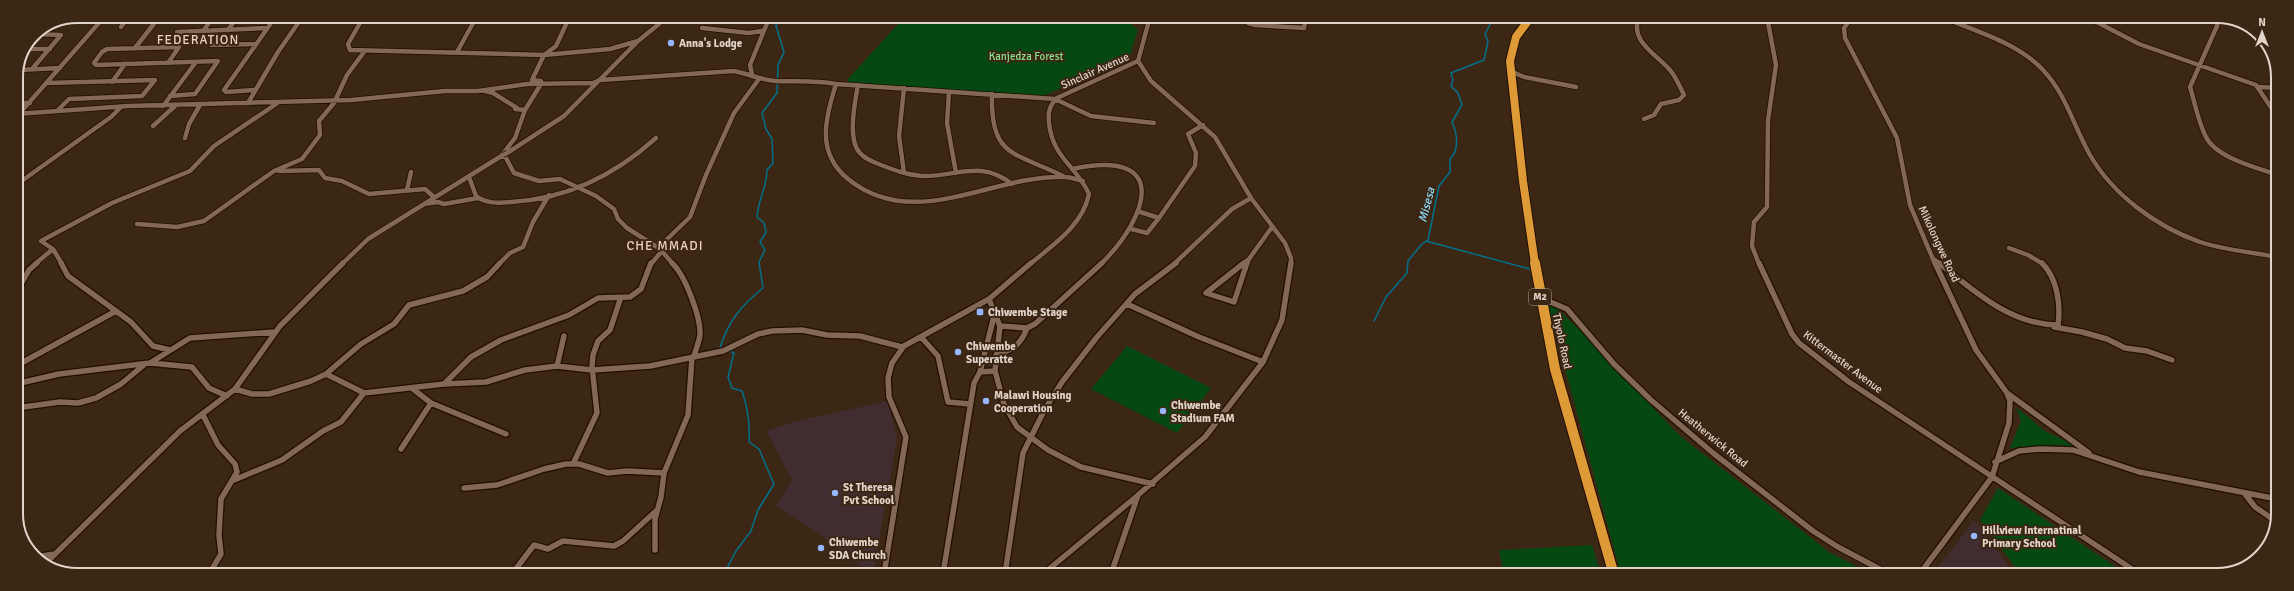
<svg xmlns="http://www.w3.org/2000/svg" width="2294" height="591" viewBox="0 0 2294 591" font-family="Signika,sans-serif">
	<rect width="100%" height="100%" fill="#3c2614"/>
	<path fill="#412d2f" d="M888 401 897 439 875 564 871 574 824 537 775 506 792 480 766 431 796 421Z
		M1974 520 2015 575H1931L1950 552Z"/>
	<path fill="#064812" d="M880 16 1123 17 1138 30 1129 58 1043 96 848 84V79L899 23H871Z
		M1548 306 1556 307 1583 333 1679 435 1829 552 1873 575H1621Z
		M1127 346 1211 388 1177 433 1091 389Z
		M2016 407 2045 431 2080 448 2058 445 2010 448 2021 421Z
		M1998 488 2128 575H2021L1980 520Z
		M1592 545 1601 575H1504L1499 550Z"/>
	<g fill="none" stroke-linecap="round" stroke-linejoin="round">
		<path stroke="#01718c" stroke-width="1.5" d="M1426 241 1530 269
			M1374 321 1386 297 1407 273 1408 261 1421 245 1428 240 1439 186 1450 172V159C1460 149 1457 133 1452 122L1462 105 1458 93 1451 86 1453 80 1451 73 1484 60 1488 42 1485 34 1494 17
			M723 348H720C728 321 742 305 763 288L759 262 765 250 760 242 766 232 764 223 757 217C758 200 767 187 767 170L773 163 772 139 766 129 762 113 777 93 778 65 784 52 776 26 779 16
			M724 574 736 551 751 531 758 510 774 484 759 449 749 442C750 424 748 408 742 391L732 388 728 377 734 353 728 350"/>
		<g stroke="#220e01" stroke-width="6">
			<path id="street-far1" d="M364 16 348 44 350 50 544 55 610 49 638 41
				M570 16 556 46 544 55 532 80 541 81V84L525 110 515 138 502 155 506 158 514 173 539 181 560 179 596 196 614 209 618 219 627 228 660 249 673 264
				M1247 17 1248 23 1255 25 1304 28 1306 17
				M1639 17C1629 41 1656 54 1670 70 1676 77 1680 87 1684 95L1679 100 1661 104 1654 115 1644 119
				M1852 17 1844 28 1845 38 1897 138 1910 205 1935 264
				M1942 17C1976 32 2017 42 2043 70 2066 94 2074 127 2090 155 2113 195 2157 227 2200 242 2224 250 2251 252 2277 257
				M2087 17 2139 44 2256 85 2278 118
				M2217 17V26L2190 87C2195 103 2198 122 2206 137 2216 158 2258 168 2278 175
				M121 27 129 16
				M702 28 749 33 762 31
				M228 30 238 16
				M203 31 214 16
				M177 32 267 28
				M211 45 256 44
				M135 48 160 16
				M28 49H50
				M457 52 477 16
				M1138 61 1151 81 1215 137 1251 198 1285 243 1291 258V264
				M168 63 179 47
				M32 69 61 35 34 34
				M19 70 60 68
				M1510 71 1524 77 1576 87
				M752 74 750 65 770 16
				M112 82 125 64
				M47 83 155 80 142 96 69 99 57 111
				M836 84C825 119 816 153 848 179 915 233 992 174 1065 177 1071 177 1077 180 1083 181
				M858 85C855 102 847 140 860 153 865 159 873 162 881 165 894 170 907 175 922 176 957 177 980 159 1012 184
				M16 86V88
				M2259 87 2278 88
				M904 88 899 136 904 173
				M254 90 226 92 224 90 276 16
				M485 91 493 93 517 108 515 109 525 110
				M949 92 947 123 956 173
				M992 94C990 157 1014 152 1063 176
				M170 96 195 94 218 61 96 65 94 63 102 52 107 49 179 47
				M16 103H30
				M248 103 278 52 303 16
				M163 106 196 62
				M16 114 128 106 351 100 445 91H478L527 84 593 83 600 80 734 71C749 74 761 80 776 81 797 82 815 80 836 84L1055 99 1091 116 1154 123
				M19 114 105 16
				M153 126 175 106
				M185 138 189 124 200 105
				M507 153 564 116 638 41 659 24 663 16
				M1072 169C1170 148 1150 215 1101 264
				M279 171 319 170 325 178 342 181 369 194 425 189 434 197
				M469 177 476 196C485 204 500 203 511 202 566 199 615 175 656 138
				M16 185 111 117 121 107
				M407 190 411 172
				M424 204 438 202 444 204 478 198
				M1159 218 1195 166 1196 153 1188 134 1203 125
				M137 224 177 227 204 221 274 171 302 159 320 135 319 121 334 103 347 75 364 52
				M1131 229 1147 233 1159 218 1140 212
				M659 247 690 217 706 175 734 113 759 79
				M2009 248 2028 255 2043 264
				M1249 259 1272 227
				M1935 260 1940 264
				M35 264 53 249
				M62 264 53 249 41 241 112 203 190 171 214 146 279 102
				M342 264 368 239 503 155
				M499 264 510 253 523 247 533 222 549 195
				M651 264 662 251
				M1030 264C1053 245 1083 225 1089 194 1076 165 1053 159 1049 123 1048 112 1049 106 1057 98L1138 61 1150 17
				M1174 264 1232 209 1251 198
				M1242 264 1249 259
				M1247 264 1249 259
				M1759 264 1752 246 1754 222 1767 207 1768 120 1776 65 1767 17"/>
		</g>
		<g stroke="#220e01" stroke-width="8">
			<path id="street" d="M61 263 68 276 131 322 153 346 170 350
				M672 263C685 275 701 317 700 335 699 342 696 349 694 356
				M1244 263 1206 293 1234 302 1247 263
				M1759 263 1792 334 1799 343 1849 382 2141 575
				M1939 263C1974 291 2011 325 2058 325 2061 304 2057 278 2042 263
				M16 293 29 270 37 263
				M1541 298 1567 309 1614 364 1651 400 1713 453 1813 531 1838 547 1891 575
				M989 299 1000 326 995 371 1004 404 1017 427 1048 450 1081 467 1153 484
				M1127 304 1199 337 1263 362
				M1000 326 1027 328 1035 324 1102 263
				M2054 327 2082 332 2107 339 2125 348 2147 351 2172 360
				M921 337 938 356 948 402 970 404
				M996 355C1012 350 1021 345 1027 328
				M150 363 192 367 209 388 227 396
				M16 366 116 311
				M557 366 564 336
				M980 372 995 312
				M326 374 364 393 444 384 486 382 525 370 557 366 592 370 650 366 723 351 758 334 772 331 802 330 827 335 860 336 902 347
				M16 384 59 374 150 363 190 338 275 332
				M444 384 471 357 501 340 569 315 598 298 630 297 641 289 651 263
				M235 389 252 394H269L311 381 326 374 361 344 394 324 409 305 463 291 487 277 500 263
				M413 389 431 403 506 434
				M2007 393 2089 453
				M16 408 60 402 78 403 96 398 121 384 145 364
				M203 415 218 445 235 464 237 472 221 499 219 535 221 554 209 574
				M401 449 431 403
				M1995 462 2019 451 2040 449 2073 450 2139 472 2277 499
				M573 464 597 413 592 366 593 355 598 341 610 330 620 300
				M234 480 282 460 323 431 341 422 364 393
				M464 488 497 485 544 469 566 464H579L608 473 627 471 664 473
				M2245 494 2255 507 2277 522
				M655 550V519L661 497 664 473 688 415 692 357
				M35 557 55 554
				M46 563 180 431 235 389 280 326 343 263
				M512 574 534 545 548 549 563 541 614 546 623 541 656 511
				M884 574 906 437 889 397 888 378 892 363 904 346 989 299 1031 263
				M943 574 974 383 980 372 995 371
				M1005 574 1023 453 1045 409 1062 382 1097 337 1135 294 1176 263
				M1043 574 1137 496
				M1111 574 1138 495 1205 437 1263 362 1282 320 1291 263
				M1919 575 1992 477 2009 423 2010 401 2007 393 1976 350 1935 263"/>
		</g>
		<g stroke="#220e01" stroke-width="10">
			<path id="highway-far1" d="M1531 17 1516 37 1510 61 1523 181 1535 264"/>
		</g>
		<g stroke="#220e01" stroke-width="12">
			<path id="highway" d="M1535 263 1555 369 1614 575"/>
		</g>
		<use href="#street-far1" stroke="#836955" stroke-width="4.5"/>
		<use href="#street" stroke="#836955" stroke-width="5.5"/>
		<use href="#highway-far1" stroke="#de9a36" stroke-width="8"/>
		<use href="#highway" stroke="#de9a36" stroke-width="10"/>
		<g stroke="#220e01" stroke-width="6" stroke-linecap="butt">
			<path id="street-bridge" d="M503 155 507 153"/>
		</g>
		<use href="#street-bridge" stroke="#836955" stroke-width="4.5"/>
	</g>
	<g fill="#94b7fd" stroke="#3c2614" stroke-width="1.5">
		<circle cx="671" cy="43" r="4"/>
		<rect x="976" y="308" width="8" height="8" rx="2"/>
		<circle cx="958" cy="352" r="4"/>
		<circle cx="986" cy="401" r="4"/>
		<circle cx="1163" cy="411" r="4"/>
		<circle cx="835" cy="493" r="4"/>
		<circle cx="1974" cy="536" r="4"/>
		<circle cx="821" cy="548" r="4"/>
	</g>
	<g text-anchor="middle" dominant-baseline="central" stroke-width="4" stroke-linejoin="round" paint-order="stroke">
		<rect fill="#3c2614" stroke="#b1a093" stroke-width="1" x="1529" y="289" width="22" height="16" rx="3"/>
		<g font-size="10" font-weight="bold" fill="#e3d4c9">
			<text x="1540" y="297">M2</text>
		</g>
		<g font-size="11" font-weight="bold" fill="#e3d4c9" stroke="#3c2614" text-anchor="start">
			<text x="679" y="43">Anna's Lodge</text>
			<text x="988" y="312">Chiwembe Stage</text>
			<text x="966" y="346">Chiwembe<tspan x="966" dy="13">Superatte</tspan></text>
			<text x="994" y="395">Malawi Housing<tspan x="994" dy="13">Cooperation</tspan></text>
			<text x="1171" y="405">Chiwembe<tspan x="1171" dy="13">Stadium FAM</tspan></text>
			<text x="843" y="487">St Theresa<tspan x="843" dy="13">Pvt School</tspan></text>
			<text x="1982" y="530">Hillview Internatinal<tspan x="1982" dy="13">Primary School</tspan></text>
			<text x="829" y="542">Chiwembe<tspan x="829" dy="13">SDA Church</tspan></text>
		</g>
		<g font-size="11" fill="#87e28b" stroke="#3c2614">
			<text x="1026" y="56">Kanjedza Forest</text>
		</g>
		<g font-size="11" fill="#e3d4c9" stroke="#3c2614">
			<text transform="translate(1095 71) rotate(-24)">Sinclair Avenue</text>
			<text transform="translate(1939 244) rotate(65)">Mikolongwe Road</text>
			<text transform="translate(1562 341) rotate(78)">Thyolo Road</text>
			<text transform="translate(1843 362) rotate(37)">Kittermaster Avenue</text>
			<text transform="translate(1713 438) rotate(39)">Heatherwick Road</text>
		</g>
		<g font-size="12" font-style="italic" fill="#89daf6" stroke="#3c2614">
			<text transform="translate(1427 205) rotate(-76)">Misesa</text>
		</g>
		<g font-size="13" letter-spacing="1" fill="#eed1bb" stroke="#3c2614">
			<text x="198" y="40">FEDERATION</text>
			<text x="665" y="246">CHE MMADI</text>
		</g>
	</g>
	<path d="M0 0H2294V591H0ZM77 23H2217A54 54 0 0 1 2271 77V514A54 54 0 0 1 2217 568H77A54 54 0 0 1 23 514V77A54 54 0 0 1 77 23Z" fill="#3c2614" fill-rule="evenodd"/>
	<path fill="none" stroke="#e3d4c9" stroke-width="2" d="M77 23H2217A54 54 0 0 1 2271 77V514A54 54 0 0 1 2217 568H77A54 54 0 0 1 23 514V77A54 54 0 0 1 77 23Z"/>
	<g transform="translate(2262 32)" stroke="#3c2614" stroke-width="3" paint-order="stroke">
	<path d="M0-3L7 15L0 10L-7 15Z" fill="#e3d4c9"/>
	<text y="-6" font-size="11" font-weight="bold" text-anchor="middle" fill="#e3d4c9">N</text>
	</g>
</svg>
